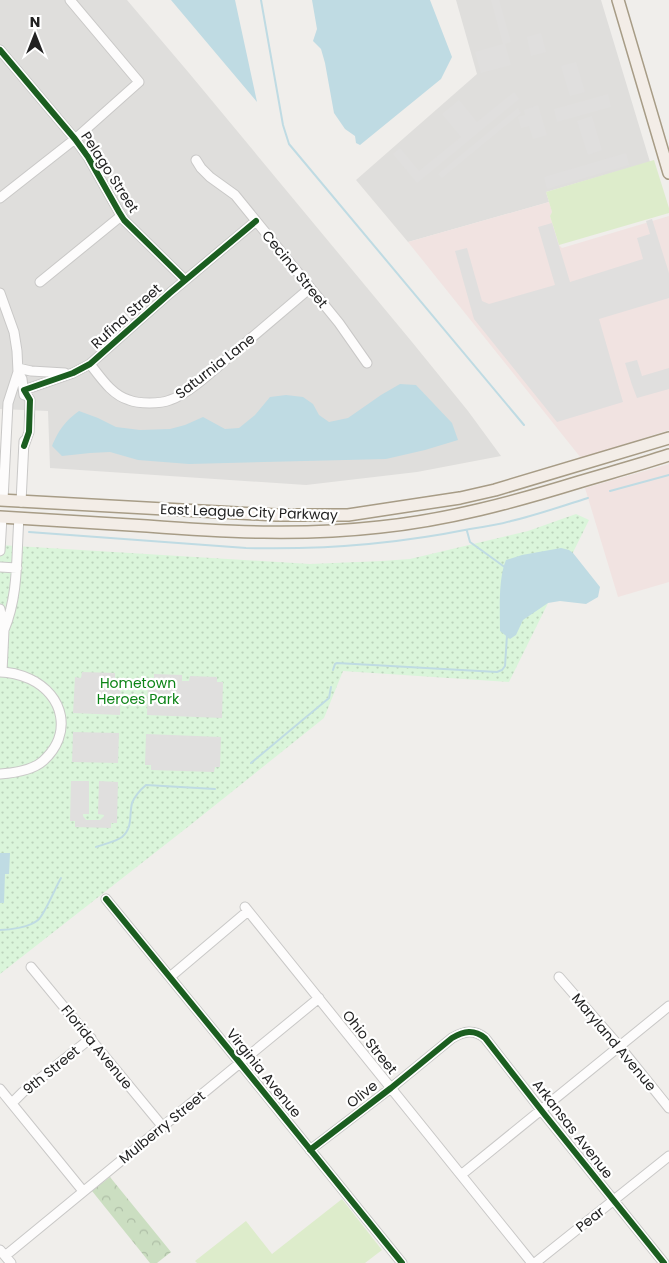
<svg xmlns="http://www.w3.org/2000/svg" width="669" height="1263" viewBox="0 0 669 1263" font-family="Poppins,sans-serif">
	<defs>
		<pattern id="forest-crowns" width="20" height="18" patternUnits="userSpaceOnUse" patternTransform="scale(1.25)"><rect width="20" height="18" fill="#cbdec1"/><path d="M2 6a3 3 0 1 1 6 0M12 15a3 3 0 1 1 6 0" fill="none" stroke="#aebea6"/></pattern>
		<pattern id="park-dots" width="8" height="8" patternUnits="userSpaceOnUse" patternTransform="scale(1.25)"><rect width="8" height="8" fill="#daf5da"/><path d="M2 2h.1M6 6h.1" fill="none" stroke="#bbd2bb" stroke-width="1.8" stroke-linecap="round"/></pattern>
	</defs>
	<rect width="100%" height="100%" fill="#f0eeeb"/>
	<path fill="#dfdedc" d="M0 0H127L189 73 412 342 468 411 501 456 417 472 306 485 50 468 48 411 0 409Z
		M456 0H601L650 162 546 192 549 202 408 242 356 180 477 74Z"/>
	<path fill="#f1e3e1" d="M549 202 552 212 550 216 559 245 562 248 669 216V430L581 458 408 242Z
		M669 464V582L618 597 585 488Z"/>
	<path fill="#ddeccb" d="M654 160 669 208V213L559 245 550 216 552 212 546 192Z
		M342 1199 382 1250 365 1263H197L195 1261 246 1221 272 1254Z"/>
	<path fill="url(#forest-crowns)" d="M110 1177 171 1252 157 1263H150L92 1191Z"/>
	<path fill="url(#park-dots)" d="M576 514 589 520 509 682 343 671 324 718 189 826 0 974V545L310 564 382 561 410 559 528 531Z"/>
	<path fill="#e0dfde" d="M491 0H499L511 42 505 44 511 65 481 73 475 52 503 44Z
		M541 33 546 52 531 56 527 37Z
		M576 62 585 92 570 96 561 66Z
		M514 92 519 99 417 183 393 154 400 148 419 171 461 137 442 114 459 100 477 122Z
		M608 94 611 107 557 122 554 109Z
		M538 105 547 135 533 139 529 126 521 128 518 117 525 115 524 110Z
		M518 108 521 113 442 178 438 174Z
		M592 116 602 150 588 155 577 121Z
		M626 153 629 165 547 189 544 177Z
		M652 219 669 273V298L599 319 623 402 557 422 474 319 455 251 467 248 482 301 489 304 555 285 538 227 552 223 570 282 643 259 637 238 650 234 646 221Z
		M637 360 642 376 669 368V389L637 398 632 385 625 363Z
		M82 672 115 673V679H121L120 715 73 713 75 677 81 678Z
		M154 674 182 675V681H189L190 676 217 677V682H223L222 718 147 715 148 680H154Z
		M73 732 119 733 118 763 72 762Z
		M146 734 221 737 220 767H215L214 772 151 770V765H145Z
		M71 781H89V814H83V816L86 820H100L104 816V815L98 814 99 781 118 782 117 823H111V828L75 827V821H70Z"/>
	<path fill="#bfdbe3" d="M171 0H235L257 102Z
		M312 0H430L452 57 441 79 360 145 356 143 355 136 345 129 334 113 325 63 321 49 313 41 317 29Z
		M400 384 416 385 452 423 458 440 425 450 386 459 189 464 138 460 110 452 90 453 62 456 52 446C59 430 64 422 79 411L98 418 116 427 140 430 170 429 185 425 203 417 225 429 239 428 255 415 270 397 286 395 303 397 313 404 319 415 329 422 348 418 381 395Z
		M561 548 569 550 573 553 600 587 598 597 586 604 560 601 548 603 523 620 516 635 510 639 500 631C500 611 498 579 506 560L522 555Z
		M0 853H10L9 874H5L4 903H0Z"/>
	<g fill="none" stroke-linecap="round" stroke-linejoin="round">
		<path stroke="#bfdbe3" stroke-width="2" d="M261 0 283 125 289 144 524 425
			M610 491 669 475
			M467 531 470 542 506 568
			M29 532 246 548C322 550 396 544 470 529 484 527 498 525 511 521 537 515 562 506 588 498
			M333 670 335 664 337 663 497 672 502 670 505 666 507 635
			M251 763 329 698 331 687
			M96 847C104 844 115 842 122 837 133 828 129 815 132 803 135 796 140 790 146 785L215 789
			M0 930C10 930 30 927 38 920 45 914 55 888 61 878"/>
		<g stroke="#c9c8c7" stroke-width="11">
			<path id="minor" d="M0 50 75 139 88 157 119 212 124 220 185 280
				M196 160 201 168 210 177 235 195 339 323 367 363
				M0 198 75 139 139 82 70 0
				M40 282 121 216
				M0 293 14 332 17 351 18 372 8 403 3 500
				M90 364C101 378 112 395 129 400 139 404 160 404 170 400 188 394 214 370 229 357 256 334 283 311 310 288
				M18 368 31 371 65 373
				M18 372 22 379 24 395
				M24 446 29 432 30 400 24 390 73 373 90 364 170 293 256 221
				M21 502 24 441
				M0 551 2 517
				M0 567 17 568
				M0 609 4 630 2 672
				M4 630C19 594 16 556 19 518
				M0 672C10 672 21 675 30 679 64 695 73 734 43 761 33 770 14 773 0 774
				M106 899 240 1063 402 1263
				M245 907 532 1263
				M31 967 163 1127
				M170 977 248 911
				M559 977 620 1047 669 1108
				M0 1089 83 1191
				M12 1103 23 1092 91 1038
				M310 1150 391 1088 452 1038C464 1031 474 1029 485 1038L545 1115 664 1263
				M461 1175 669 1006
				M0 1250 11 1263
				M5 1256 319 998
				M535 1263 669 1156"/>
		</g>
		<g stroke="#a79c86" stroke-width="14">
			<path id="major" d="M618 0 669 173
				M0 500 276 515H348L460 498 495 490 669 438
				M0 517C49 520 98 523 147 526 226 532 301 536 380 527 448 520 514 502 579 482 609 473 639 465 669 455"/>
		</g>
		<use href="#minor" stroke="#fdfcfc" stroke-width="9"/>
		<use href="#major" stroke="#f3ede7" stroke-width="11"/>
		<g stroke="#fff" stroke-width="9">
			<path id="cycleway" d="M0 50 75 139 88 157 119 212 124 220 185 280
				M24 446 29 432 30 400 24 390 73 373 90 364 170 293 256 221
				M106 899 240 1063 402 1263
				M310 1150 391 1088 452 1038C464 1031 474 1029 485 1038L545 1115 664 1263"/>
		</g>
		<use href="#cycleway" stroke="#1b5e20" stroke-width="6"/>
	</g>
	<g text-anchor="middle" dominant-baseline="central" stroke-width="4.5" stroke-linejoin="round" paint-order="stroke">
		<g font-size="14" fill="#222" stroke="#fff">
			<text transform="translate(110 172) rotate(57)">Pelago Street</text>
			<text transform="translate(295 269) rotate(51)">Cecina Street</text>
			<text transform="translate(126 316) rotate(-42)">Rufina Street</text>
			<text transform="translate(215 366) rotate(-38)">Saturnia Lane</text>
			<text transform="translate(249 512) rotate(2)">East League City Parkway</text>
			<text transform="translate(370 1042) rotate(51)">Ohio Street</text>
			<text transform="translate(614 1042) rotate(50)">Maryland Avenue</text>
			<text transform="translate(97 1047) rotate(51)">Florida Avenue</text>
			<text transform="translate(51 1070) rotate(-39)">9th Street</text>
			<text transform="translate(264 1073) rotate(51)">Virginia Avenue</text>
			<text transform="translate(362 1094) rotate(-38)">Olive</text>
			<text transform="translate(162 1127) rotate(-39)">Mulberry Street</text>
			<text transform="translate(573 1129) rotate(52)">Arkansas Avenue</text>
			<text transform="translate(590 1219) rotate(-38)">Pear</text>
		</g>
		<g font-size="14" fill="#0c8416" stroke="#fff">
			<text x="138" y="683">Hometown<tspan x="138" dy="16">Heroes Park</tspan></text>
		</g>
	</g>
	<g transform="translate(35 35)" stroke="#ffffff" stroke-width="4" paint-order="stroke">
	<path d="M0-4L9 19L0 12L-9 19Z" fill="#222222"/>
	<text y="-8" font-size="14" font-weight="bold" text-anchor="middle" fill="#222222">N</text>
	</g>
</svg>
